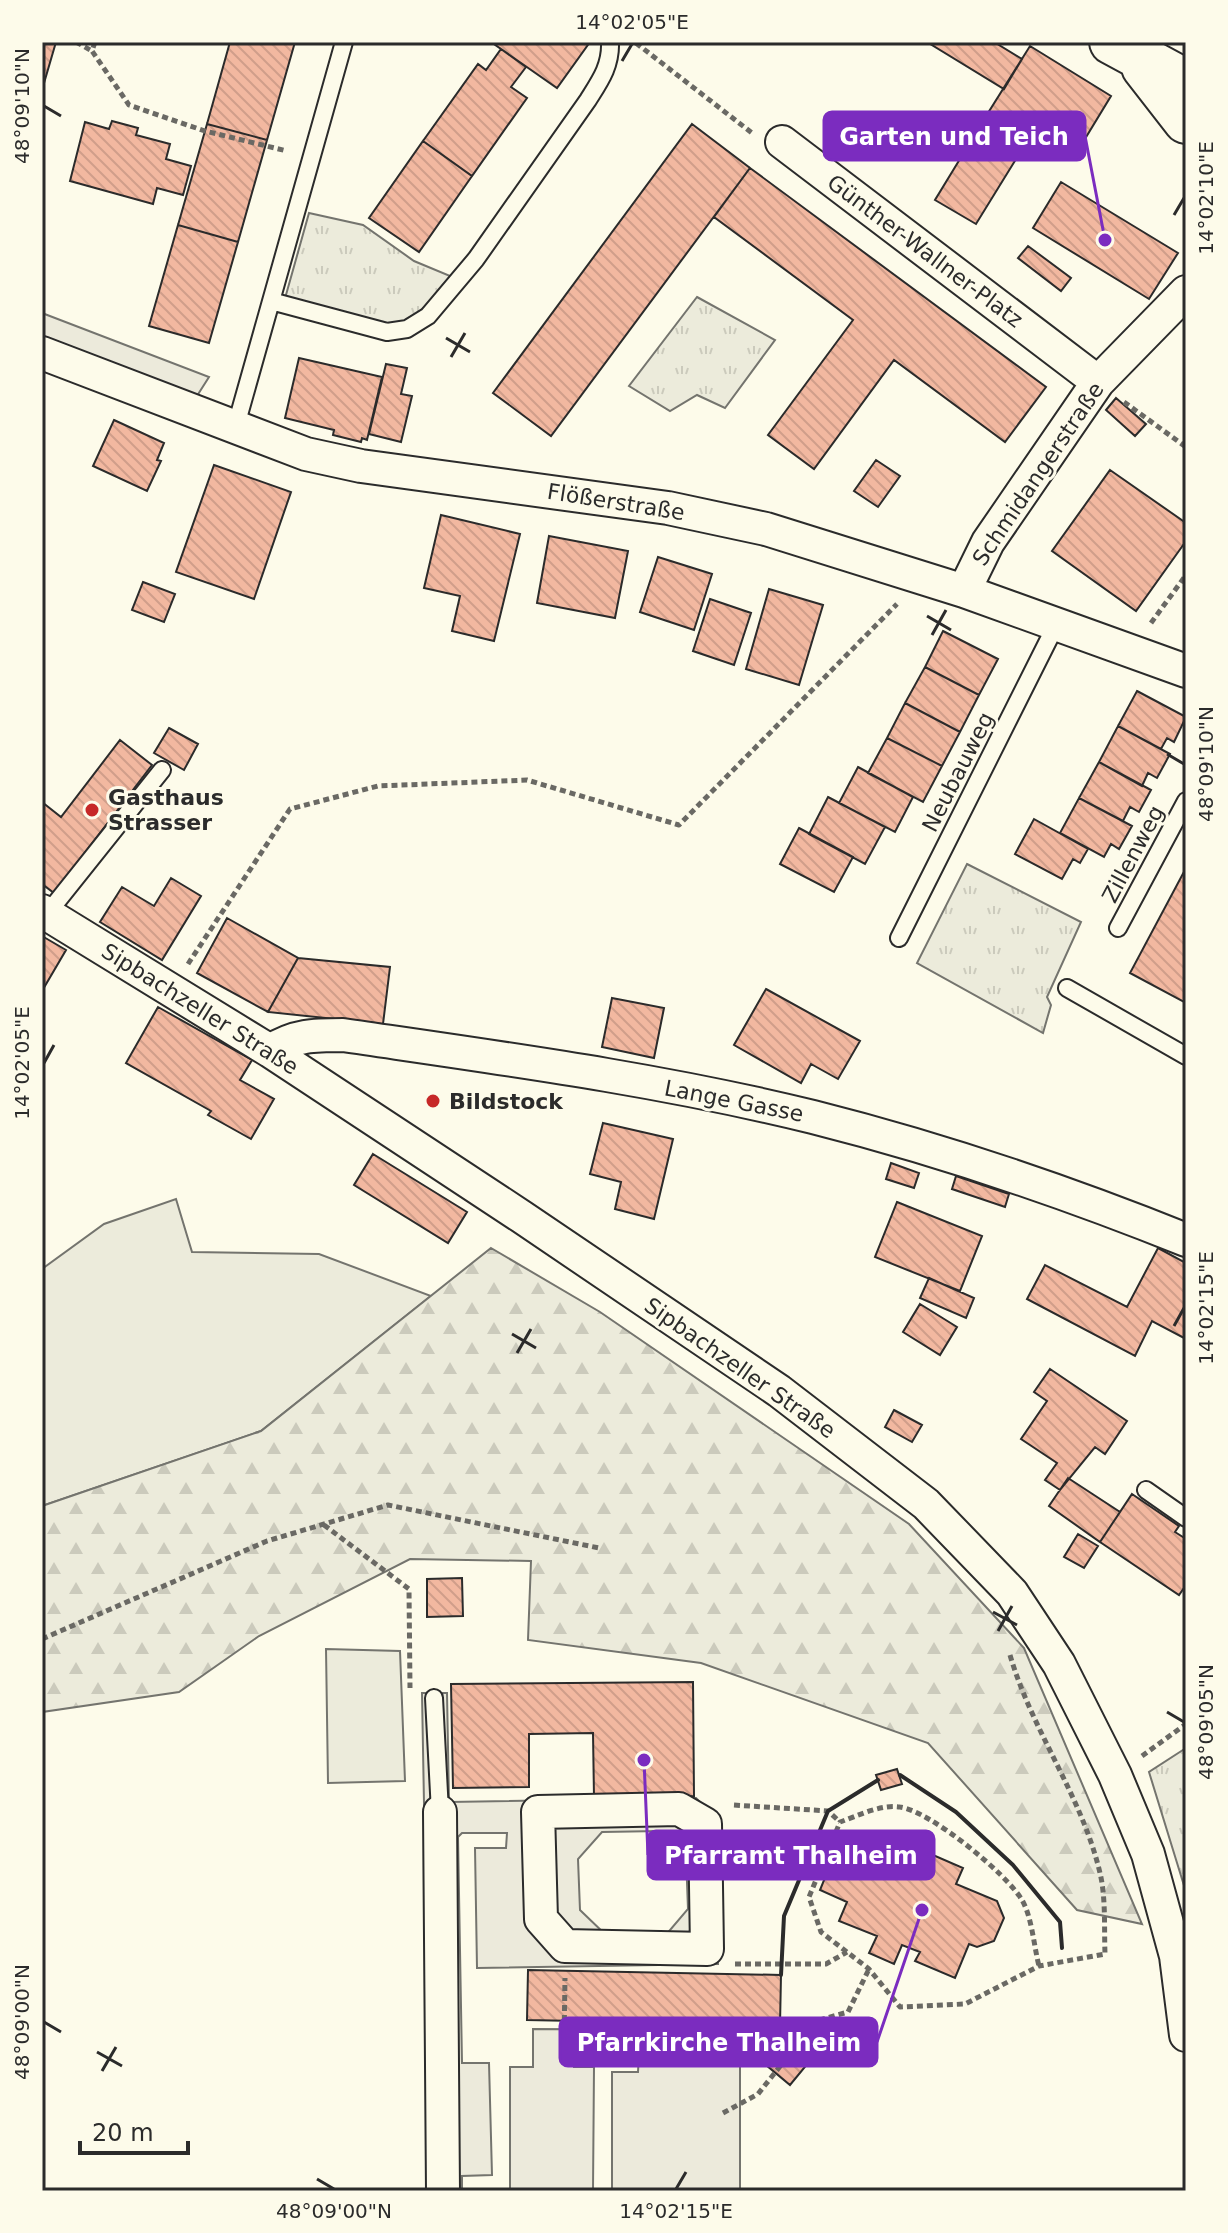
<svg xmlns="http://www.w3.org/2000/svg" width="1228" height="2233" viewBox="0 0 1228 2233" font-family="'DejaVu Sans',sans-serif">
	<defs>
		<pattern id="forest-firs" width="22" height="20" patternUnits="userSpaceOnUse" patternTransform="scale(2)"><rect width="22" height="20" fill="#ecebdb"/><path d="M5 1l3.5 6h-7zM16 11l3.5 6h-7z" fill="#cbcabc"/></pattern>
		<pattern id="park-tufts" width="24" height="20" patternUnits="userSpaceOnUse" patternTransform="scale(2)"><rect width="24" height="20" fill="#ecebdb"/><path d="M3 7l-1-3M5 7V3M7 7l1-3M15 17l-1-3M17 17v-4M19 17l1-3" fill="none" stroke="#cbcabc"/></pattern>
		<pattern id="building-back-hatch" width="6" height="6" patternUnits="userSpaceOnUse" patternTransform="scale(2)"><rect width="6" height="6" fill="#f2b8a0"/><path d="M-1 5l2 2M0 0l6 6M5-1l2 2" fill="none" stroke="#d09e8a"/></pattern>
	</defs>
	<rect width="100%" height="100%" fill="#fdfbea"/>
	<path fill="#ecebdb" stroke="#74746e" stroke-width="2" d="M176 1199 192 1252 319 1254 431 1296 261 1431 42 1506V1269L104 1224Z
		M326 1649 400 1651 405 1781 328 1783Z"/>
	<path fill="url(#forest-firs)" stroke="#74746e" stroke-width="2" d="M491 1248 600 1312 909 1524 1024 1648 1142 1924 1077 1910 928 1743 701 1663 528 1640 531 1561 410 1559 259 1636 179 1692 42 1712V1506L261 1431Z"/>
	<path fill="url(#park-tufts)" stroke="#74746e" stroke-width="2" d="M309 213 363 225 414 261 455 278 398 332 284 302Z
		M697 297 775 340 725 408 697 395 670 411 629 386Z
		M967 864 1081 922 1047 997 1051 1005 1043 1033 917 963Z
		M1186 1748V1892L1149 1772Z"/>
	<path fill="#eceadb" stroke="#74746e" stroke-width="2" fill-rule="evenodd" d="M42 313 209 377 195 399 42 339Z
		M422 1693H447L449 1802 696 1798 715 1817 718 1964 477 1968 475 1848H506L507 1833H462L458 1837 462 2063H489L492 2175 462 2176V2191H431ZM660 1831 686 1856 688 1909 665 1936 608 1937 580 1910 578 1859 602 1832Z
		M533 2029 740 2030V2191H612V2072H638L639 2053 574 2052V2067H594L593 2191H510V2067H533Z"/>
	<path fill="url(#building-back-hatch)" stroke="#2b2b2b" stroke-width="2" d="M42 42H56L42 90Z
		M230 42H295L267 140 207 124Z
		M491 42H590L557 88Z
		M927 42H994L1022 59 1004 89Z
		M1030 46 1111 96 1080 147 1039 121 1029 138 988 113Z
		M501 49 526 67 511 87 527 98 472 176 423 141 478 64 486 70Z
		M988 113 1029 138 976 224 935 200Z
		M112 121 138 128 136 135 170 144 166 159 191 166 183 195 157 188 153 204 70 181 85 122 109 129Z
		M207 124 267 140 238 242 178 225Z
		M692 124 750 168 551 436 493 393Z
		M423 141 472 176 419 252 369 218Z
		M750 168 1046 387 1005 442 894 360 814 469 768 435 853 320 714 217Z
		M1061 182 1178 253 1149 299 1033 228Z
		M178 225 238 242 209 343 149 326Z
		M1028 246 1071 278 1061 291 1018 258Z
		M299 358 382 377 367 440 362 438 361 442 333 435 334 430 285 418Z
		M386 364 407 368 401 394 412 396 401 442 369 434Z
		M1116 398 1146 424 1135 436 1106 410Z
		M114 420 164 443 157 460 161 461 147 491 93 466Z
		M876 460 900 476 878 507 854 491Z
		M214 465 291 492 254 599 176 572Z
		M1110 470 1186 523V541L1136 611 1052 551Z
		M441 515 520 534 494 641 452 631 460 596 424 588Z
		M549 536 628 551 615 618 537 603Z
		M658 557 712 574 694 630 640 612Z
		M143 582 175 594 164 622 132 610Z
		M769 589 823 605 799 685 746 669Z
		M710 599 751 613 734 665 693 651Z
		M943 631 998 659 979 695 925 667Z
		M925 667 979 695 960 732 905 703Z
		M1137 691 1186 717 1174 742 1167 738 1161 749 1118 726Z
		M905 703 960 732 942 766 887 738Z
		M1118 726 1170 754 1157 778 1148 773 1142 786 1099 762Z
		M169 728 198 744 184 770 154 753Z
		M887 738 942 766 923 802 868 773Z
		M120 740 152 765 54 893 42 884V802L61 817Z
		M1099 762 1151 790 1139 812 1130 807 1123 821 1079 798Z
		M858 767 913 797 895 832 839 803Z
		M828 797 885 827 865 864 809 834Z
		M1079 798 1132 826 1119 849 1111 844 1104 857 1060 833Z
		M1034 819 1088 849 1080 863 1073 859 1062 879 1015 854Z
		M799 828 853 857 834 892 780 864Z
		M1186 868V998L1184 1002 1130 973Z
		M171 878 201 896 162 960 100 922 122 887 154 906Z
		M227 918 298 958 268 1012 197 973Z
		M42 936 66 950 42 991Z
		M298 958 390 967 383 1024 268 1012Z
		M766 989 860 1041 838 1079 811 1064 801 1083 734 1045Z
		M612 998 664 1008 654 1058 602 1047Z
		M158 1007 252 1060 240 1080 274 1099 251 1139 208 1115 211 1111 126 1063Z
		M603 1123 673 1139 654 1219 615 1209 621 1182 590 1174Z
		M373 1154 467 1212 448 1243 354 1185Z
		M891 1163 919 1173 914 1188 886 1179Z
		M956 1176 1009 1194 1005 1207 952 1189Z
		M897 1202 982 1236 960 1291 875 1257Z
		M1158 1248 1186 1263V1339L1152 1321 1135 1356 1027 1299 1045 1265 1127 1307Z
		M929 1278 974 1298 966 1318 920 1298Z
		M920 1304 957 1327 940 1355 903 1332Z
		M1050 1369 1127 1421 1105 1454 1095 1447 1060 1490 1045 1480 1057 1463 1021 1439 1047 1401 1034 1392Z
		M894 1410 922 1425 912 1442 885 1427Z
		M1068 1478 1120 1512 1100 1542 1049 1506Z
		M1132 1494 1179 1526 1175 1532 1186 1539V1585L1179 1595 1100 1542Z
		M1078 1534 1098 1546 1084 1568 1064 1557Z
		M462 1578 463 1616 427 1617V1579Z
		M693 1682 694 1796 594 1797 593 1733 529 1734V1787L453 1788 451 1684Z
		M897 1769 902 1784 881 1790 876 1775Z
		M880 1832 963 1868 956 1884 997 1901 1004 1918 994 1941 977 1947 969 1944 955 1978 915 1961 920 1952 902 1945 894 1964 869 1953 877 1936 839 1921 847 1902 820 1890 835 1853 866 1866Z
		M528 1970 781 1975 780 2025 527 2020Z
		M783 2042 809 2062 790 2085 766 2065Z"/>
	<g fill="none" stroke-linecap="round" stroke-linejoin="round">
		<g stroke="#2b2b2b" stroke-width="20">
			<path id="lane" d="M271 301 387 332 407 329 428 316 476 259 588 100C600 81 611 66 610 42
				M235 429 344 42
				M47 914 162 770
				M1118 928 1186 801
				M899 938 1056 625
				M1067 988 1186 1056
				M1146 1490 1186 1518
				M434 1698 440 1812"/>
		</g>
		<g stroke="#2b2b2b" stroke-width="36">
			<path id="street" d="M782 142 1098 382
				M42 353 306 454 361 466 668 508 766 529 964 591 1186 671
				M964 591 988 542 1098 382 1186 292
				M42 911 270 1051 522 1217 779 1391 926 1504 1012 1593 1059 1664 1115 1775 1148 1854 1176 1956 1186 2035
				M270 1051C295 1035 314 1035 343 1035 500 1058 659 1079 813 1117 940 1149 1064 1191 1186 1240
				M679 1809 705 1824 707 1949 565 1946 541 1919 538 1812Z
				M440 1812 443 2191"/>
		</g>
		<g stroke="#2b2b2b" stroke-width="48">
			<path id="secondary" d="M1112 42 1186 82
				M1144 67 1186 121"/>
		</g>
		<path stroke="#6a6964" stroke-width="5" stroke-dasharray="6 4" stroke-linecap="butt" d="M76 42 92 51
			M95 42 92 51 129 105 205 131 287 151
			M636 43 752 133
			M1124 402 1186 447
			M1151 623 1186 575
			M188 964 290 809 378 786 527 780 679 825 897 604
			M324 1525 409 1589 410 1688
			M42 1639 267 1541 388 1505 599 1548
			M1010 1655C1032 1731 1082 1796 1100 1873 1106 1898 1104 1928 1105 1954L1039 1966 965 2004 900 2007 869 1969 821 1932 809 1897 840 1822C857 1816 881 1804 900 1807 930 1811 1006 1873 1022 1900 1032 1917 1034 1947 1039 1966
			M1142 1756 1186 1724
			M734 1805 828 1811 840 1822
			M735 1964H826L847 1952
			M564 2041 565 1978
			M723 2047 848 2012 869 1969
			M723 2113 758 2094 816 2021"/>
		<use href="#lane" stroke="#fdfbea" stroke-width="16"/>
		<use href="#street" stroke="#fdfbea" stroke-width="32"/>
		<use href="#secondary" stroke="#fdfbea" stroke-width="44"/>
		<path stroke="#2b2b2b" stroke-width="4" d="M900 1775 956 1812 1013 1865 1060 1922 1062 1948
			M781 1975 784 1916 828 1811 878 1780"/>
	</g>
	<path fill="none" stroke="#2b2b2b" stroke-width="3" d="M622 61 632 44M44 106 61 116M1174 215 1184 198M446 338 470 352M451 357 465 333M927 616 951 630M932 635 946 610M1167 754 1184 764M44 1063 54 1045M1174 1326 1184 1308M512 1334 536 1348M517 1353 531 1329M993 1612 1017 1625M998 1631 1012 1606M1167 1712 1184 1722M44 2022 61 2032M97 2052 122 2066M102 2071 116 2047M317 2179 334 2189M676 2189 686 2172"/>
	<g fill="#c62828" stroke="#fdfbea" stroke-width="3">
		<circle cx="92" cy="810" r="8"/>
		<circle cx="433" cy="1101" r="8"/>
	</g>
	<g text-anchor="middle" dominant-baseline="central" stroke-width="6" stroke-linejoin="round" paint-order="stroke">
		<g font-size="22" fill="#2b2b2b" stroke="#fdfbea">
			<text transform="translate(925 251) rotate(37)">Günther-Wallner-Platz</text>
			<text transform="translate(1038 474) rotate(-56)">Schmidangerstraße</text>
			<text transform="translate(616 502) rotate(9)">Flößerstraße</text>
			<text transform="translate(958 772) rotate(-63)">Neubauweg</text>
			<text transform="translate(1133 854) rotate(-62)">Zillenweg</text>
			<text transform="translate(200 1009) rotate(32)">Sipbachzeller Straße</text>
			<text transform="translate(734 1101) rotate(11)">Lange Gasse</text>
			<text transform="translate(740 1368) rotate(35)">Sipbachzeller Straße</text>
		</g>
		<g font-size="22" font-weight="bold" fill="#2b2b2b" stroke="#fdfbea" text-anchor="start">
			<text x="108" y="797">Gasthaus<tspan x="108" dy="25">Strasser</tspan></text>
			<text x="449" y="1101">Bildstock</text>
		</g>
	</g>
	<path fill="none" stroke="#7b2cbf" stroke-width="3" d="M1105 240L1085 136M644 1760L648 1855M922 1910L877 2042"/>
	<g fill="#7b2cbf" stroke="#fdfbea" stroke-width="3">
		<circle cx="1105" cy="240" r="8"/>
		<circle cx="644" cy="1760" r="8"/>
		<circle cx="922" cy="1910" r="8"/>
	</g>
	<g fill="#7b2cbf" stroke="#7b2cbf" stroke-width="3">
		<rect x="824" y="112" width="261" height="48" rx="8"/>
		<rect x="648" y="1831" width="286" height="48" rx="8"/>
		<rect x="560" y="2018" width="317" height="48" rx="8"/>
	</g>
	<g font-size="24" text-anchor="middle" font-weight="bold" fill="#fff">
		<text x="954" y="145">Garten und Teich</text>
		<text x="791" y="1864">Pfarramt Thalheim</text>
		<text x="719" y="2051">Pfarrkirche Thalheim</text>
	</g>
	<rect width="1228" height="2233" fill="none" stroke="#fdfbea" stroke-width="88"/>
	<path d="M80 2141v12h108v-12" fill="none" stroke="#2b2b2b" stroke-width="4"/>
	<text x="92" y="2141" font-size="24" fill="#2b2b2b" stroke="#fdfbea" stroke-width="6" paint-order="stroke">20 m</text>
	<rect x="44" y="44" width="1140" height="2145" fill="none" stroke="#2b2b2b" stroke-width="3"/>
	<g font-size="20" text-anchor="middle" fill="#2b2b2b">
		<text x="632" y="29">14°02'05"E</text>
		<text transform="translate(22 106) rotate(-90)" y="7">48°09'10"N</text>
		<text transform="translate(1206 198) rotate(-90)" y="7">14°02'10"E</text>
		<text transform="translate(1206 764) rotate(-90)" y="7">48°09'10"N</text>
		<text transform="translate(22 1063) rotate(-90)" y="7">14°02'05"E</text>
		<text transform="translate(1206 1308) rotate(-90)" y="7">14°02'15"E</text>
		<text transform="translate(1206 1722) rotate(-90)" y="7">48°09'05"N</text>
		<text transform="translate(22 2022) rotate(-90)" y="7">48°09'00"N</text>
		<text x="334" y="2218">48°09'00"N</text>
		<text x="676" y="2218">14°02'15"E</text>
	</g>
</svg>
